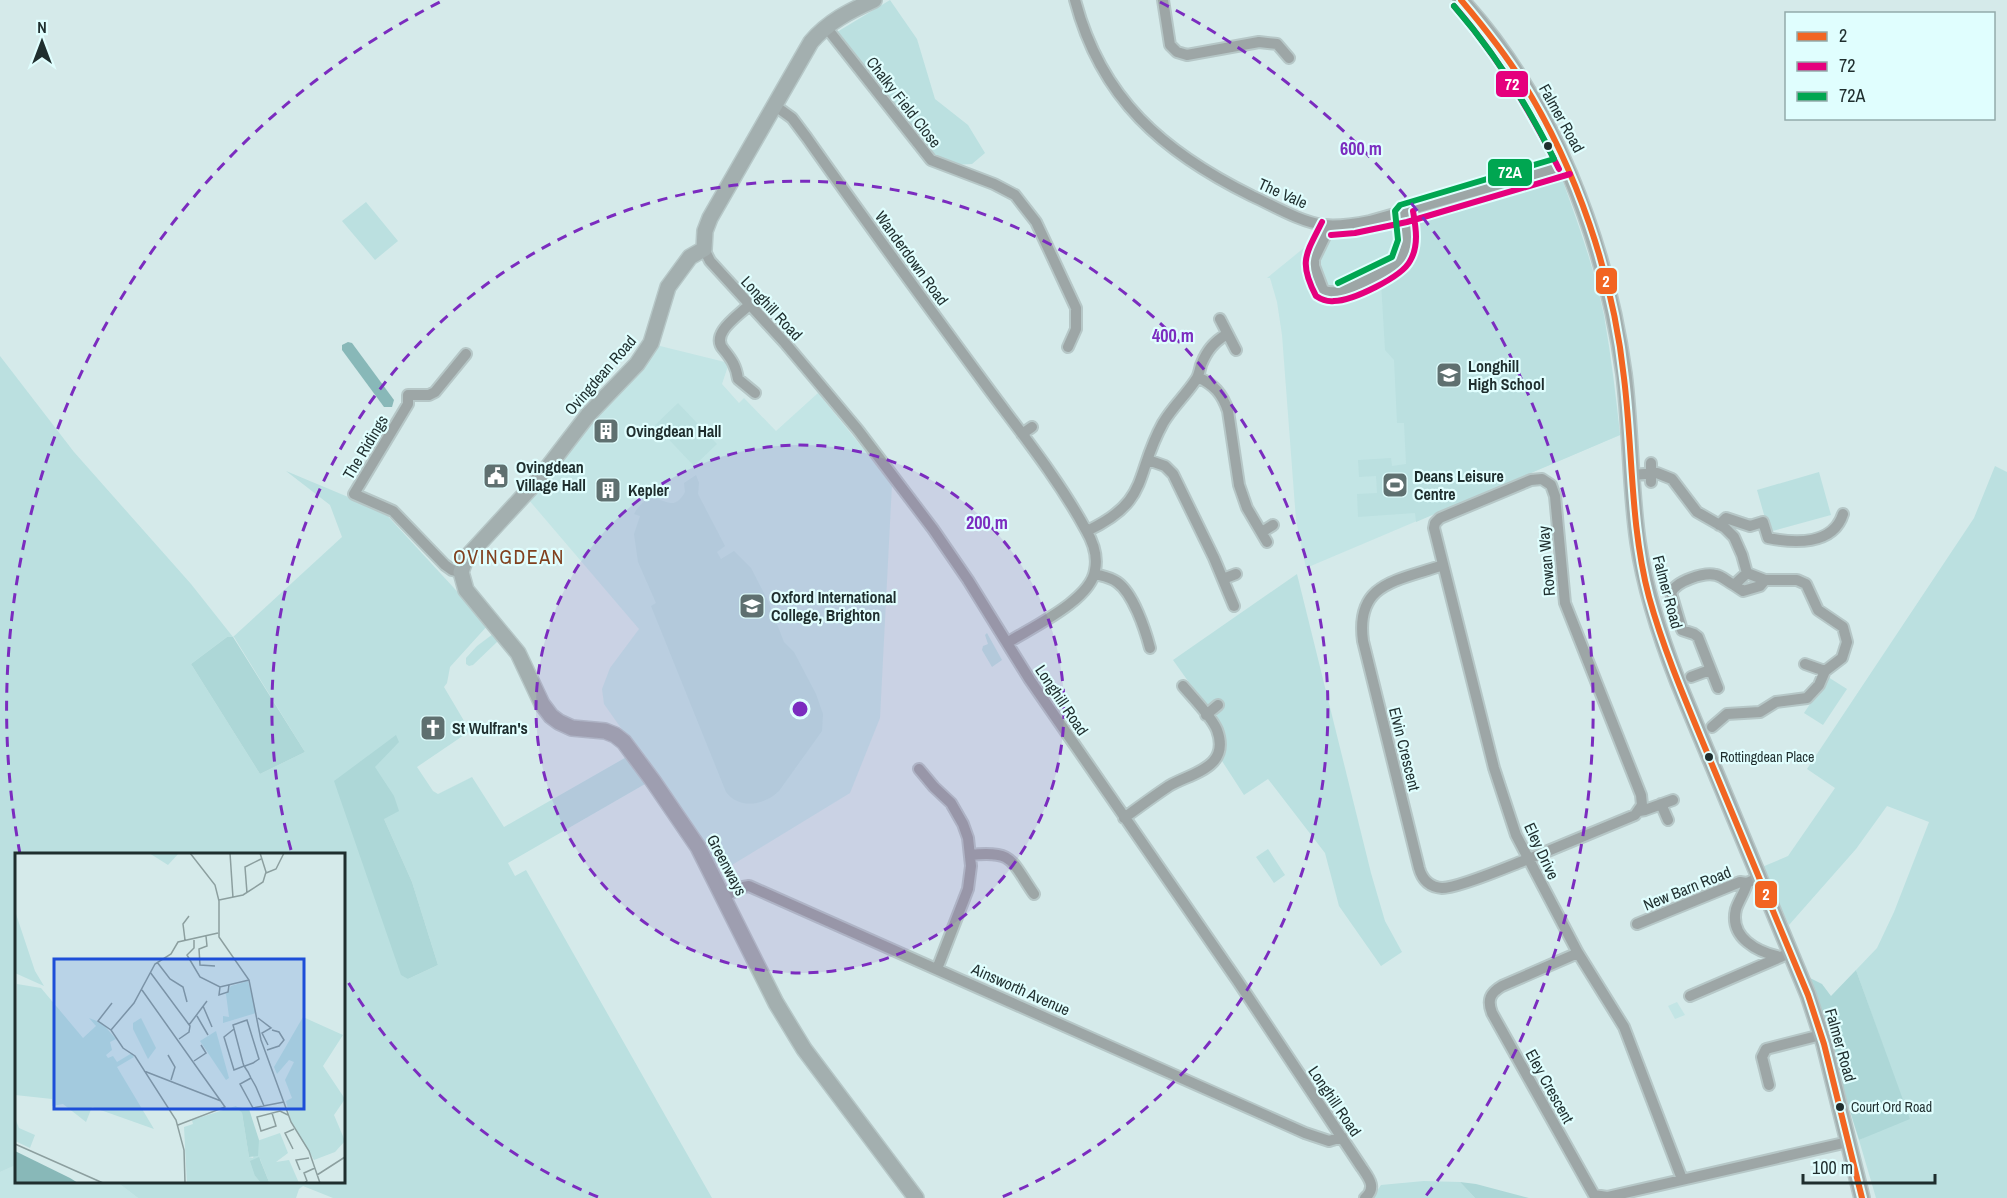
<svg xmlns="http://www.w3.org/2000/svg" width="2007" height="1198" viewBox="0 0 2007 1198" font-family="'Archivo Narrow',sans-serif">
	<rect width="100%" height="100%" fill="#d5eaea"/>
	<path fill="#c3e5e5" d="M1555 177 1562 179 1567 194 1594 278 1604 315 1620 435 1306 568 1296 520 1282 335 1277 302 1270 278H1267L1321 234 1365 230Z
		M656 345 729 363 722 384 739 403 744 398 776 431 818 393 892 484 880 718 850 793 727 868 723 867 721 862H717L716 865 713 863 700 840 604 704 602 689 610 668 639 629 528 499Z
		M1677 1002 1685 1015 1675 1019 1668 1006Z
		M16 1165V1182H117L138 1198H0V1172Z"/>
	<path fill="#bbe0e0" fill-rule="evenodd" d="M890 0 917 39 935 99 968 125 985 153 972 164 952 165 930 152 837 32Z
		M1555 177 1562 179C1578 223 1595 270 1604 316 1611 355 1616 396 1620 435L1416 522 1415 513 1358 517 1357 494 1377 493 1376 476 1359 477 1358 460 1391 458 1392 466 1406 464 1404 423H1397L1394 360 1385 350 1381 282 1410 271C1418 253 1420 238 1419 218Z
		M366 202 398 241 375 260 342 221Z
		M0 356 74 452 191 584 233 637 342 537 330 505 286 471 384 512 488 625 450 667 447 683 444 687 470 731 417 767 433 791 438 794 472 777 504 827 630 755 648 781 645 784 508 863 515 876 526 870 712 1198H333L303 1186 299 1189 296 1198H138L117 1182H344V854H16V1165L0 1172ZM227 637H234L305 752 260 774 191 664ZM384 819 412 882 438 965 408 979Z
		M678 403 717 444 694 466 655 425Z
		M1995 466 2007 472V1198H1876L1859 1140 1908 1116 1856 970 1877 948 1894 912 1929 822 1887 806 1856 849 1789 925 1762 867 1788 856 1835 788 1807 769 1974 518Z
		M1819 472 1831 515 1769 532 1757 490Z
		M696 475 699 483 698 494 725 546 717 552 721 559 734 551 751 568 768 601 784 642 794 652 816 694 823 714 822 731 779 791C765 805 739 810 726 792L651 606 656 603 638 562 634 534 640 516 634 514C655 477 669 522 685 492L684 483Z
		M1297 574 1371 873 1385 921 1402 952 1381 966 1339 906 1325 853 1268 779 1244 795 1222 761 1224 744 1216 719 1217 714 1223 708 1217 700 1208 705H1205L1173 660Z
		M987 633 1002 660 992 667 982 650 983 646 988 644 985 635Z
		M493 634 498 639 497 642 473 665 469 666 466 664V658L477 646Z
		M1828 677 1847 689 1823 725 1804 713Z
		M1268 849 1285 875 1274 883 1256 857Z
		M1424 1181 1460 1182 1475 1198H1372L1381 1185Z"/>
	<path fill="#add7d7" d="M227 637H233L305 752 260 774 191 664Z
		M396 735 399 742 375 767 394 796 399 811 384 819 412 882 438 965 408 979 401 975 334 781Z
		M1856 970 1910 1119 1859 1140 1808 977 1822 984 1831 996Z
		M1460 1182 1476 1184 1529 1198H1475Z"/>
	<path fill="#88b8b8" d="M348 342 352 343 394 400 392 407H384L342 350V345Z"/>
	<g fill="none" stroke-linecap="round" stroke-linejoin="round">
		<g stroke="#b6c7c7" stroke-width="14">
			<path id="street" d="M1075 0C1101 99 1163 152 1252 196 1274 206 1300 222 1324 225 1339 227 1355 224 1370 221L1567 165
				M1163 0 1170 45 1177 52 1187 55 1259 42 1277 44 1289 58
				M826 27 931 160 994 184 1015 195 1036 222 1076 308V329L1068 347
				M774 105 792 118 807 138C866 222 927 305 988 388 1022 434 1059 480 1086 530 1093 542 1098 556 1095 570 1091 600 1032 627 1007 643
				M1330 226 1314 259V266L1323 290C1328 293 1334 293 1341 291 1349 289 1394 268 1399 262 1410 249 1407 229 1404 213
				M704 249 710 261 785 343 817 381 858 430 933 529 968 580 1030 680 1237 980 1362 1168C1369 1178 1377 1188 1365 1198
				M749 305C738 316 709 334 724 350 732 360 736 366 738 379L755 393
				M1220 319 1236 350
				M1198 377C1214 385 1222 393 1228 411L1239 485 1247 508 1267 542
				M1022 434 1032 427
				M1148 460 1165 466 1173 474 1214 558 1234 606
				M1651 463V482
				M1632 475 1657 473 1672 479 1697 512 1725 528 1734 537 1742 555 1747 573 1734 585C1728 582 1722 576 1716 575 1704 572 1676 581 1671 593L1682 630 1694 634 1698 637 1718 688
				M1719 525 1726 518 1750 526 1763 522 1768 538C1793 543 1833 546 1843 514
				M1087 531C1151 501 1134 475 1163 423 1173 406 1187 394 1197 378 1199 374 1200 369 1201 365 1207 350 1214 342 1227 334
				M1262 532 1273 525
				M1443 565C1398 581 1355 582 1363 641L1419 868C1422 879 1429 887 1442 888 1458 888 1505 868 1523 861L1531 858 1635 815 1642 805 1641 795 1565 603 1555 496 1551 485 1542 479 1531 480 1440 518 1435 523 1434 528 1494 768 1516 835 1578 953 1624 1027 1682 1179
				M461 572 452 570 445 565 393 511 354 494 408 404V395H429L435 392 466 354
				M1095 574C1102 576 1110 577 1117 582 1133 593 1145 629 1150 648
				M1223 579 1236 574
				M1734 585 1743 591 1760 586 1765 580
				M1805 664 1825 671
				M1691 677 1710 670
				M1206 715 1218 705
				M1712 727 1727 714 1760 712 1776 702 1807 698 1819 685 1825 671 1842 658 1847 642 1843 627 1818 610 1806 584 1797 580H1765L1747 573
				M919 769 934 787 951 803 963 824 968 838 971 866 968 889 937 969
				M1661 804 1668 820
				M1639 811 1645 810 1673 800
				M1124 818C1139 807 1154 796 1169 786 1191 773 1231 768 1217 730 1212 717 1193 698 1183 686
				M970 855C1014 850 1011 861 1034 894
				M1747 883C1745 892 1739 900 1736 909 1729 938 1758 952 1780 957
				M723 897 743 887 749 886 1305 1133 1329 1141 1342 1137
				M1637 924 1740 882 1747 883 1758 878
				M1578 953 1502 986C1490 993 1487 1000 1492 1013L1594 1195 1607 1197 1848 1142
				M1690 996 1790 953
				M1769 1085 1762 1057 1766 1049 1821 1035"/>
		</g>
		<g stroke="#b6c7c7" stroke-width="18">
			<path id="secondary" d="M874 0C850 11 829 21 811 42L710 218 705 231 704 249 690 257 668 287 651 343 637 364 588 415 538 480 466 558 461 572 466 590 518 653 542 704 551 716 559 722 572 728 605 731 615 735 624 742 653 781 698 847 776 1003 804 1049 916 1198
				M1461 0C1552 99 1606 242 1624 374 1631 430 1630 487 1638 542 1645 591 1660 636 1678 682L1808 995 1824 1044 1862 1198"/>
		</g>
		<use href="#street" stroke="#9da6a6" stroke-width="10"/>
		<use href="#secondary" stroke="#a3afaf" stroke-width="15"/>
		<g stroke="#e0fefe" stroke-width="10">
			<path id="bus-1" d="M1461 0C1483 26 1504 52 1522 81 1577 169 1613 276 1624 378 1633 451 1630 525 1649 597 1665 655 1690 711 1713 767 1745 843 1776 919 1808 995L1824 1044 1862 1198"/>
		</g>
		<g stroke="#e0fefe" stroke-width="10">
			<path id="bus-2" d="M1454 6C1497 55 1530 110 1559 169
				M1322 222C1306 254 1298 262 1316 296 1322 300 1327 302 1334 301 1352 301 1402 277 1410 261 1419 246 1416 228 1413 211
				M1331 235 1355 233 1407 222 1570 174"/>
		</g>
		<g stroke="#e0fefe" stroke-width="10">
			<path id="bus-3" d="M1338 283 1392 257 1398 240 1395 211 1400 205 1554 159C1527 104 1495 53 1454 6"/>
		</g>
		<use href="#bus-1" stroke="#f26522" stroke-width="6"/>
		<use href="#bus-2" stroke="#e5007d" stroke-width="6"/>
		<use href="#bus-3" stroke="#00a651" stroke-width="6"/>
	</g>
	<circle cx="800" cy="709" r="264" fill="#7b2cbf" fill-opacity=".12"/>
	<g fill="none" stroke="#7b2cbf" stroke-width="3" stroke-dasharray="10 8">
		<circle cx="800" cy="709" r="264"/>
		<path d="M598 1197A528 528 0 0 1 345 977M291 850A528 528 0 1 1 1002 1197"/>
		<path d="M20 854A793 793 0 0 1 440 2M1160 2A793 793 0 0 1 1425 1197"/>
	</g>
	<defs>
		<g id="school-square" transform="scale(1.35)"><rect x="-9" y="-9" width="18" height="18" rx="4" fill="#5f7070" stroke="#e0fefe"/><path d="M0-5L7-2L0 1L-7-2ZM-4 1L0 2.5L4 1V4Q0 6-4 4Z" fill="#fff"/></g>
		<g id="building-square" transform="scale(1.35)"><rect x="-9" y="-9" width="18" height="18" rx="4" fill="#5f7070" stroke="#e0fefe"/><path d="M-4-6H4V6H1V3H-1V6H-4ZM-2.5-4.3h1.7v1.8h-1.7ZM.8-4.3h1.7v1.8H.8ZM-2.5-1h1.7V.8h-1.7ZM.8-1h1.7V.8H.8Z" fill="#fff"/></g>
		<g id="civic-square" transform="scale(1.35)"><rect x="-9" y="-9" width="18" height="18" rx="4" fill="#5f7070" stroke="#e0fefe"/><path d="M-.6-6.5H3V-4.5H.6V-3L4-1V1h2V6H-6V1h2V-1L-.6-3ZM-1.2 2.5V6h2.4V2.5Z" fill="#fff"/></g>
		<g id="stadium-square" transform="scale(1.35)"><rect x="-9" y="-9" width="18" height="18" rx="4" fill="#5f7070" stroke="#e0fefe"/><path d="M0-5a6.5 5 0 1 0 0 10a6.5 5 0 1 0 0-10ZM-3.5-1.8h7v3.6h-7Z" fill="#fff"/></g>
		<g id="church-square" transform="scale(1.35)"><rect x="-9" y="-9" width="18" height="18" rx="4" fill="#5f7070" stroke="#e0fefe"/><path d="M-1.2-6h2.4v3.5h3.3v2.4h-3.3V6h-2.4V-.1h-3.3v-2.4h3.3Z" fill="#fff"/></g>
	</defs>
	<g fill-rule="evenodd">
		<use href="#school-square" x="1449" y="375"/>
		<use href="#building-square" x="606" y="431"/>
		<use href="#civic-square" x="496" y="476"/>
		<use href="#stadium-square" x="1395" y="485"/>
		<use href="#building-square" x="608" y="490"/>
		<use href="#school-square" x="752" y="606"/>
		<use href="#church-square" x="433" y="728"/>
	</g>
	<g fill="#1f2e2e" stroke="#e0fefe" stroke-width="2">
		<circle cx="1548" cy="146" r="5"/>
		<circle cx="1709" cy="757" r="5"/>
		<circle cx="1840" cy="1107" r="5"/>
	</g>
	<g text-anchor="middle" dominant-baseline="central" stroke-width="4.5" stroke-linejoin="round" paint-order="stroke">
		<g font-size="14" fill="#1f2e2e" stroke="#e0fefe" text-anchor="start">
			<text x="1720" y="757">Rottingdean Place</text>
			<text x="1851" y="1107">Court Ord Road</text>
		</g>
		<g font-size="16" fill="#1f2e2e" stroke="#e0fefe">
			<text transform="translate(904 102) rotate(52)">Chalky Field Close</text>
			<text transform="translate(1562 118) rotate(61)">Falmer Road</text>
			<text transform="translate(1283 193) rotate(24)">The Vale</text>
			<text transform="translate(912 258) rotate(54)">Wanderdown Road</text>
			<text transform="translate(772 308) rotate(47)">Longhill Road</text>
			<text transform="translate(600 375) rotate(-49)">Ovingdean Road</text>
			<text transform="translate(365 447) rotate(-59)">The Ridings</text>
			<text transform="translate(1546 561) rotate(-95)">Rowan Way</text>
			<text transform="translate(1668 592) rotate(75)">Falmer Road</text>
			<text transform="translate(1062 700) rotate(56)">Longhill Road</text>
			<text transform="translate(1405 749) rotate(76)">Elvin Crescent</text>
			<text transform="translate(1542 851) rotate(65)">Eley Drive</text>
			<text transform="translate(727 865) rotate(62)">Greenways</text>
			<text transform="translate(1687 888) rotate(-22)">New Barn Road</text>
			<text transform="translate(1021 989) rotate(24)">Ainsworth Avenue</text>
			<text transform="translate(1841 1045) rotate(74)">Falmer Road</text>
			<text transform="translate(1550 1086) rotate(61)">Eley Crescent</text>
			<text transform="translate(1335 1101) rotate(56)">Longhill Road</text>
		</g>
		<g font-size="16" font-weight="bold" fill="#1f2e2e" stroke="#e0fefe" text-anchor="start">
			<text x="1468" y="366">Longhill<tspan x="1468" dy="18">High School</tspan></text>
			<text x="626" y="431">Ovingdean Hall</text>
			<text x="516" y="467">Ovingdean<tspan x="516" dy="18">Village Hall</tspan></text>
			<text x="1414" y="476">Deans Leisure<tspan x="1414" dy="18">Centre</tspan></text>
			<text x="628" y="490">Kepler</text>
			<text x="771" y="597">Oxford International<tspan x="771" dy="18">College, Brighton</tspan></text>
			<text x="452" y="728">St Wulfran's</text>
		</g>
		<g font-size="20" letter-spacing="1.5" fill="#81411f" stroke="#e0fefe">
			<text x="509" y="556">OVINGDEAN</text>
		</g>
	</g>
	<g transform="translate(15 853)">
		<rect width="330" height="330" fill="#d5eaea"/>
		<path d="M134 0H164L153 12ZM0 58 20 118 29 133 0 120ZM233 128 241 160 208 170V163L214 164 211 141 216 133ZM2 131 26 135 68 185 81 173 74 165 87 170 101 186 95 189 97 197 91 202 93 205 98 203 102 209 117 200 119 204 102 214 139 276 77 254 71 269 48 251 37 253V246L0 242ZM288 164 328 182 308 213 330 246 319 262 330 288 320 299 299 307 276 268 271 248 277 245 270 227 279 209 274 207 262 221 259 214ZM126 165 141 195 133 206 118 176V170ZM201 178 214 225 211 227 185 188ZM221 253 227 260 234 304 238 305 242 288 265 280 273 300 261 309 274 307 284 330 254 329 245 306 240 323 246 330H172L169 274 178 271 177 267ZM0 265 4 275 20 282 15 295 0 288Z" fill="#bbe0e0"/>
		<path d="M221 254 234 256 244 287 243 303 234 304 227 260ZM244 304 254 329 263 330H246L240 323 235 308Z" fill="#add7d7"/>
		<path d="M0 298 55 325 63 330H0Z" fill="#88b8b8"/>
		<path fill="none" stroke="#8c9f9f" stroke-width="1.5" d="M175 0 200 32 204 48V84L234 127 246 187 276 269 294 298 305 330M215 0 218 45M251 20 261 16 269 0M232 40 230 14 246 6M204 47 228 42 248 29 251 19 245 0M191 83 192 93 184 96 185 112 200 113M179 85V95L172 102 185 124 205 134 234 127M170 87 168 71 174 63M142 109 155 126 168 134 172 149M135 119 175 173 174 179 164 186M205 134 204 142 213 139 214 132M127 137 210 254 163 272M188 153 197 174M182 163 193 182M243 165 256 175 247 180 253 192M174 172 192 148M219 176 209 184 219 217 229 213H230L238 210 244 206 232 167 218 172 228 210 229 213 233 219 236 225 241 234 249 253M96 177 83 168 97 150M252 197 264 193 269 187 264 179 257 177M153 202 160 214 156 227M179 208 191 200 186 192M129 218 206 248M236 225 225 231 238 255 269 249M257 260 261 273 246 278 242 264 265 258 273 262M0 291 88 330M278 296 270 280 279 276M285 317 281 307 294 305M302 322 330 304M170 330 169 297 161 267 120 203 108 195 96 177 119 150 140 111 156 101 163 89 203 80M289 330 292 328 289 320 300 315"/>
		<path fill="#1d4ed8" fill-opacity="0.15" stroke="#1d4ed8" stroke-width="3" d="M39 106H289V256H39Z"/>
		<rect width="330" height="330" fill="none" stroke="#1f2e2e" stroke-width="3"/>
	</g>
	<circle cx="800" cy="709" r="9" fill="#7b2cbf" stroke="#e0fefe" stroke-width="3"/>
	<g font-size="18" text-anchor="middle" font-weight="bold" fill="#7b2cbf" stroke="#e0fefe" stroke-width="4.5" stroke-linejoin="round" paint-order="stroke">
		<text x="1361" y="155">600 m</text>
		<text x="1173" y="342">400 m</text>
		<text x="987" y="529">200 m</text>
	</g>
	<g stroke="#e0fefe" stroke-width="2">
		<rect x="1495" y="70" width="34" height="28" rx="6" fill="#e5007d"/>
		<rect x="1487" y="158" width="46" height="29" rx="6" fill="#00a651"/>
		<rect x="1595" y="267" width="23" height="28" rx="6" fill="#f26522"/>
		<rect x="1754" y="880" width="24" height="29" rx="6" fill="#f26522"/>
	</g>
	<g font-size="16" text-anchor="middle" font-weight="bold" fill="#fff">
		<text x="1512" y="90">72</text>
		<text x="1510" y="178">72A</text>
		<text x="1606" y="287">2</text>
		<text x="1766" y="900">2</text>
	</g>
	<rect x="1785" y="12" width="210" height="108" fill="#e0fefe" stroke="#93abab" stroke-width="1.5"/>
	<rect x="1797" y="32" width="30" height="9" fill="#f26522" stroke="#93abab" stroke-width="1.5"/>
	<text x="1839" y="42" font-size="18" fill="#1f2e2e">2</text>
	<rect x="1797" y="62" width="30" height="9" fill="#e5007d" stroke="#93abab" stroke-width="1.5"/>
	<text x="1839" y="72" font-size="18" fill="#1f2e2e">72</text>
	<rect x="1797" y="92" width="30" height="9" fill="#00a651" stroke="#93abab" stroke-width="1.5"/>
	<text x="1839" y="102" font-size="18" fill="#1f2e2e">72A</text>
	<g transform="translate(42 42)" stroke="#e0fefe" stroke-width="4.5" paint-order="stroke">
	<path d="M0-4.5L10 22L0 15L-10 22Z" fill="#1f2e2e"/>
	<text y="-9" font-size="16" font-weight="bold" text-anchor="middle" fill="#1f2e2e">N</text>
	</g>
	<path d="M1803 1174v9h132v-9" fill="none" stroke="#1f2e2e" stroke-width="3"/>
	<text x="1812" y="1174" font-size="18" fill="#1f2e2e" stroke="#e0fefe" stroke-width="4.5" paint-order="stroke">100 m</text>
</svg>
